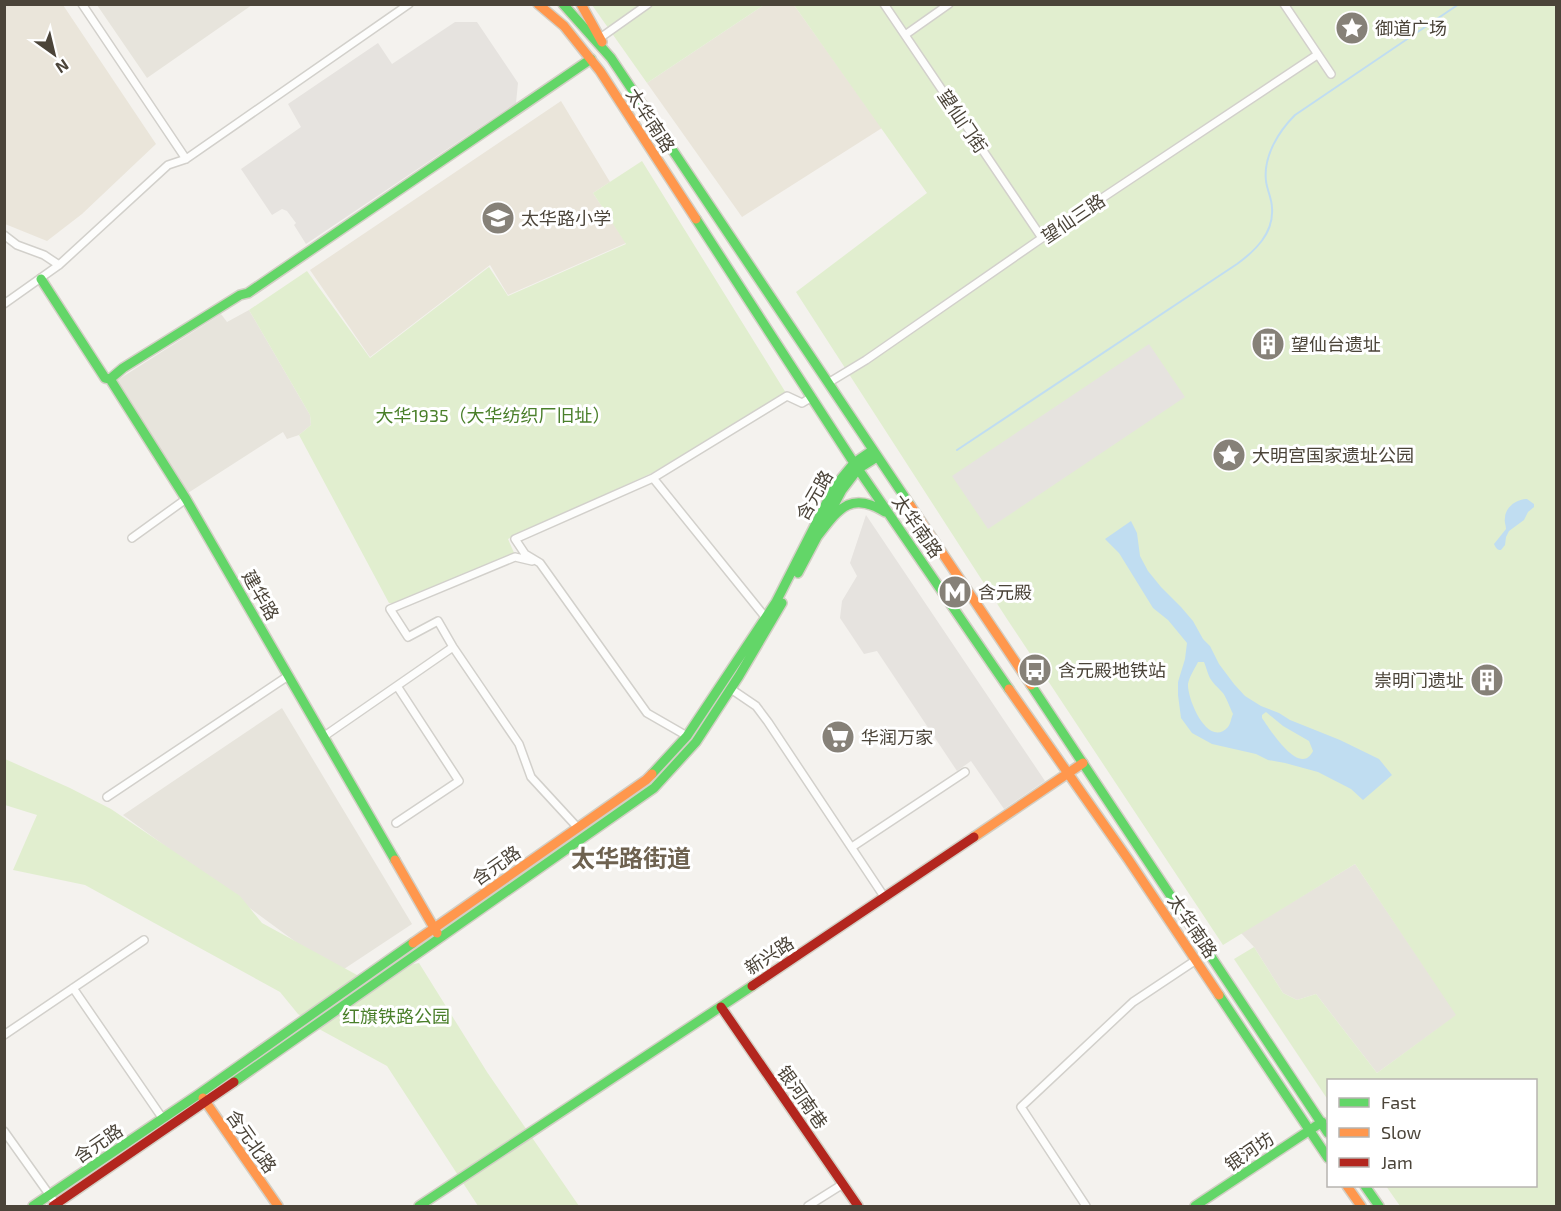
<svg xmlns="http://www.w3.org/2000/svg" width="1561" height="1211" viewBox="0 0 1561 1211" font-family="'Exo 2','Noto Sans SC',sans-serif">
	<rect width="100%" height="100%" fill="#f4f2ee"/>
	<path fill="#e7e4dc" d="M97 5H252L147 78Z
		M249 310 310 415 311 425 299 435 287 439 283 432 188 493 116 381 221 314 227 322Z
		M282 708 412 924 338 973 123 815Z
		M1355 864 1457 1015 1377 1073 1316 994 1297 1000 1283 993 1254 947 1241 933Z"/>
	<path fill="#eae5da" d="M4 5H63L156 144 82 214 47 241 5 224Z
		M764 5H794L882 128 742 217 647 83Z
		M561 101 610 182 593 193 626 243 508 295 490 265 370 357 310 270Z"/>
	<path fill="#e1eecf" d="M592 5H764L647 83Z
		M794 5H1556V1206H1400L1386 1186H1536V1080H1328V1100L1234 959 1254 947 1283 993 1297 1000 1316 994 1377 1073 1456 1015 1355 864 1223 945 1007 619 796 292 927 193Z
		M642 161 786 393 652 473 508 539 515 555 400 603H389L299 435 311 425 310 415 249 310 307 271 370 358 489 267 508 296 626 244 593 193Z
		M5 759 70 788 111 809 240 896 262 923 357 975 419 963 487 1072 579 1206H478L387 1066 319 1029 298 1014 280 992 85 885 13 870 37 815 5 805Z"/>
	<path fill="#e6e3df" d="M455 22H477L518 83 516 103 306 244 294 225 296 223 287 211 282 209 272 215 241 169 301 127 288 104 378 43 392 64Z
		M1149 344 1185 397 988 529 952 476Z
		M866 515 1045 781 1004 809 971 761 957 771 877 651 864 654 840 618 842 601 857 576 850 563Z"/>
	<path fill="#c0ddf1" fill-rule="evenodd" d="M1527 499 1534 504V507L1528 512 1524 520 1509 531 1506 537 1505 545 1501 550C1497 550 1496 548 1494 544L1506 529C1506 525 1504 522 1505 518 1505 507 1517 499 1527 499Z
		M1131 521 1137 533 1140 556 1148 571 1161 587 1181 607 1193 621 1203 639 1210 646 1219 664 1234 684 1245 696 1261 706 1279 713 1290 720 1340 740 1379 759 1392 775 1363 800 1351 789 1318 772 1285 763 1268 760 1256 754 1212 744 1192 733 1181 718 1178 695V682L1185 659 1187 643 1168 620 1153 608 1119 553 1105 539ZM1198 662H1204C1206 667 1207 671 1209 676 1212 683 1217 686 1222 692 1226 696 1230 708 1233 714 1231 718 1231 723 1228 727 1208 749 1187 699 1188 684 1189 677 1195 668 1198 662ZM1266 712 1283 726 1309 741 1313 751C1300 778 1269 728 1262 718V715Z"/>
	<g fill="none" stroke-linecap="round" stroke-linejoin="round">
		<path stroke="#c0ddf1" stroke-width="2" d="M957 450 1237 264C1255 251 1274 233 1272 208 1272 199 1267 190 1266 181 1263 156 1279 131 1295 115L1459 4"/>
		<g stroke="#d2d0cb" stroke-width="10">
			<path id="street" d="M82 4 186 159
				M884 4 1042 238
				M1284 4 1331 74
				M905 35 949 4
				M600 38 648 4
				M4 235 17 245 44 255 59 265
				M4 304 59 265 168 165 186 159 409 4
				M828 383 866 360 1042 238 1317 55
				M653 478 766 618
				M132 538 186 499
				M532 561 515 557 390 609 408 637 438 621 453 647 519 744 531 777 578 828
				M731 689 756 706 768 722 885 898
				M687 736 647 713 540 563 525 554 515 539 653 478 787 396 802 403 812 397
				M323 737 453 647
				M107 797 288 676
				M396 823 459 781 397 686
				M852 847 965 772
				M73 988 163 1119
				M4 1035 144 940
				M4 1131 56 1204
				M808 1206 843 1184
				M1086 1206 1021 1107 1133 1002 1196 960"/>
		</g>
		<g stroke="#d3cfc5" stroke-width="12">
			<path id="fast" d="M563 4 611 58 910 505
				M696 219 854 463 1009 689
				M41 279 105 378 110 379 186 499 395 860
				M110 379 123 368 240 295 248 293 591 59
				M817 537C838 510 850 490 885 512
				M798 573 842 490 858 469 877 457
				M1031 685 1328 1133
				M652 774 687 736 776 602 835 486 854 463 873 450
				M1219 995 1328 1158
				M234 1082 654 788 696 742 739 676 782 603
				M1365 1186 1379 1206
				M33 1206 199 1094 413 943
				M419 1206 752 986
				M1195 1206 1322 1122"/>
		</g>
		<g stroke="#d3cfc5" stroke-width="12">
			<path id="slow" d="M538 4 564 26 600 71 696 219
				M581 4 602 42
				M910 505 1031 685
				M1009 689 1128 859 1219 995
				M974 837 1083 763
				M395 860 437 933
				M413 943 646 780 652 774
				M203 1098 278 1206
				M1347 1186 1361 1206"/>
		</g>
		<g stroke="#d3cfc5" stroke-width="12">
			<path id="jam" d="M752 986 974 837
				M721 1007 858 1206
				M53 1206 234 1082"/>
		</g>
		<use href="#street" stroke="#fdfdfc" stroke-width="7"/>
		<use href="#fast" stroke="#63d668" stroke-width="9"/>
		<use href="#slow" stroke="#ff974d" stroke-width="9"/>
		<use href="#jam" stroke="#b3261e" stroke-width="9"/>
	</g>
	<defs>
		<g id="sight-disc" transform="scale(1.725)"><circle r="9.5" fill="#868178" stroke="#fff"/><path d="M0-6L1.8-2.2L6-1.7L2.9 1.2L3.7 5.4L0 3.3L-3.7 5.4L-2.9 1.2L-6-1.7L-1.8-2.2Z" fill="#fff"/></g>
		<g id="school-disc" transform="scale(1.725)"><circle r="9.5" fill="#868178" stroke="#fff"/><path d="M0-5L7-2L0 1L-7-2ZM-4 1L0 2.5L4 1V4Q0 6-4 4Z" fill="#fff"/></g>
		<g id="building-disc" transform="scale(1.725)"><circle r="9.5" fill="#868178" stroke="#fff"/><path d="M-4-6H4V6H1V3H-1V6H-4ZM-2.5-4.3h1.7v1.8h-1.7ZM.8-4.3h1.7v1.8H.8ZM-2.5-1h1.7V.8h-1.7ZM.8-1h1.7V.8H.8Z" fill="#fff"/></g>
		<g id="metro-disc" transform="scale(1.725)"><circle r="9.5" fill="#868178" stroke="#fff"/><path d="M-5.5 5V-5H-3L0 0L3-5H5.5V5H3V-.5L0 4L-3-.5V5Z" fill="#fff"/></g>
		<g id="bus-disc" transform="scale(1.725)"><circle r="9.5" fill="#868178" stroke="#fff"/><path d="M-5-6H5V4H4V6H2V4H-2V6H-4V4H-5ZM-3.5-4V0h7V-4ZM-3.5 1.2v1.5H-2V1.2ZM2 1.2v1.5H3.5V1.2Z" fill="#fff"/></g>
		<g id="supermarket-disc" transform="scale(1.725)"><circle r="9.5" fill="#868178" stroke="#fff"/><path d="M-6-5.5h2.5l.6 2H6L4.5 2H-2.5L-4.4-4H-6ZM-1.5 3.2a1.3 1.3 0 1 0 .1 0ZM3 3.2a1.3 1.3 0 1 0 .1 0Z" fill="#fff"/></g>
	</defs>
	<g fill-rule="evenodd">
		<use href="#sight-disc" x="1352" y="28"/>
		<use href="#school-disc" x="498" y="218"/>
		<use href="#building-disc" x="1268" y="344"/>
		<use href="#sight-disc" x="1229" y="455"/>
		<use href="#metro-disc" x="955" y="592"/>
		<use href="#bus-disc" x="1035" y="670"/>
		<use href="#building-disc" x="1487" y="680"/>
		<use href="#supermarket-disc" x="838" y="737"/>
	</g>
	<g text-anchor="middle" dominant-baseline="central" stroke-width="6" stroke-linejoin="round" paint-order="stroke">
		<g font-size="18" fill="#4b4439" stroke="#fff" text-anchor="start">
			<text x="1375" y="28">御道广场</text>
			<text x="521" y="218">太华路小学</text>
			<text x="1291" y="344">望仙台遗址</text>
			<text x="1252" y="455">大明宫国家遗址公园</text>
			<text x="978" y="592">含元殿</text>
			<text x="1058" y="670">含元殿地铁站</text>
			<text x="1464" y="680" text-anchor="end">崇明门遗址</text>
			<text x="861" y="737">华润万家</text>
		</g>
		<g font-size="18" fill="#4b4439" stroke="#fff">
			<text transform="translate(651 120) rotate(57)">太华南路</text>
			<text transform="translate(963 121) rotate(56)">望仙门街</text>
			<text transform="translate(1073 218) rotate(-34)">望仙三路</text>
			<text transform="translate(814 495) rotate(-60)">含元路</text>
			<text transform="translate(918 526) rotate(55)">太华南路</text>
			<text transform="translate(261 595) rotate(60)">建华路</text>
			<text transform="translate(496 865) rotate(-35)">含元路</text>
			<text transform="translate(1193 926) rotate(56)">太华南路</text>
			<text transform="translate(769 955) rotate(-33)">新兴路</text>
			<text transform="translate(803 1097) rotate(55)">银河南巷</text>
			<text transform="translate(252 1141) rotate(55)">含元北路</text>
			<text transform="translate(98 1143) rotate(-34)">含元路</text>
			<text transform="translate(1249 1151) rotate(-34)">银河坊</text>
		</g>
		<g font-size="18" fill="#4a7f2a" stroke="#fff">
			<text x="493" y="415">大华1935（大华纺织厂旧址）</text>
			<text x="396" y="1016">红旗铁路公园</text>
		</g>
		<g font-size="24" font-weight="bold" fill="#6e6250" stroke="#fff">
			<text x="631" y="857">太华路街道</text>
		</g>
	</g>
	<rect width="1561" height="1211" fill="none" stroke="#4b4439" stroke-width="12"/>
	<rect x="1327" y="1079" width="210" height="108" fill="#ffffff" stroke="#b7b4b0" stroke-width="1.5"/>
	<rect x="1339" y="1098" width="30" height="9" fill="#63d668" stroke="#b7b4b0" stroke-width="1.5"/>
	<text x="1381" y="1109" font-size="18" fill="#4b4439">Fast</text>
	<rect x="1339" y="1128" width="30" height="9" fill="#ff974d" stroke="#b7b4b0" stroke-width="1.5"/>
	<text x="1381" y="1139" font-size="18" fill="#4b4439">Slow</text>
	<rect x="1339" y="1158" width="30" height="9" fill="#b3261e" stroke="#b7b4b0" stroke-width="1.5"/>
	<text x="1381" y="1169" font-size="18" fill="#4b4439">Jam</text>
	<g transform="translate(54 54) rotate(146)" stroke="#ffffff" stroke-width="4.5" paint-order="stroke">
	<path d="M0-4.5L10 22L0 15L-10 22Z" fill="#4b4439"/>
	<text y="-9" font-size="16" font-weight="bold" text-anchor="middle" fill="#4b4439">N</text>
	</g>
</svg>
